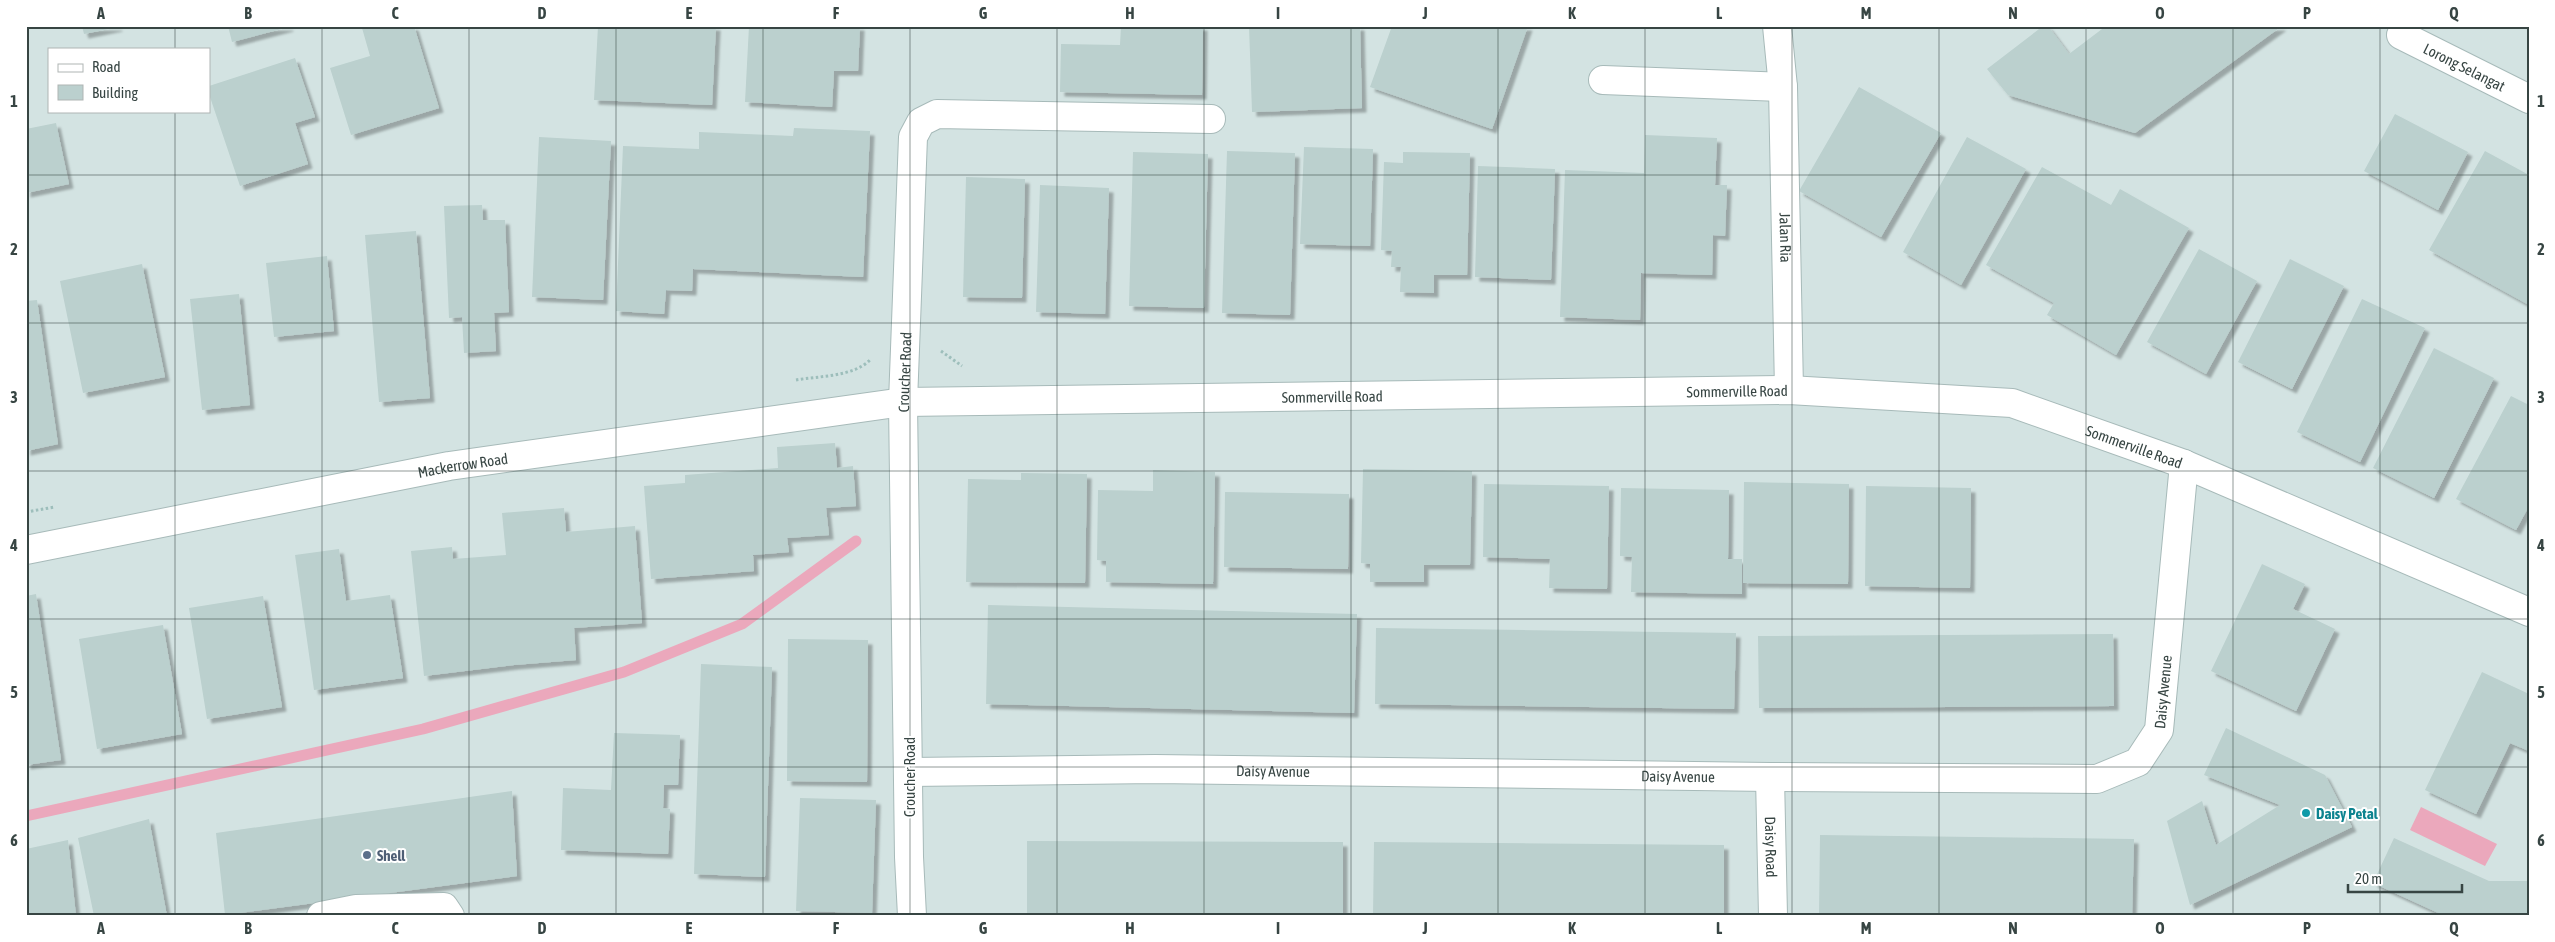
<svg xmlns="http://www.w3.org/2000/svg" width="2555" height="942" viewBox="0 0 2555 942" font-family="'Asap Condensed',sans-serif">
	<defs>
		<filter id="shadow"><feDropShadow dx="4.5" dy="4.5" stdDeviation="1" flood-color="#0004"/></filter>
	</defs>
	<rect width="100%" height="100%" fill="#e7f2f2"/>
	<path fill="#d3e3e2" fill-rule="evenodd" d="M26 26H2529V916H26ZM49 49H209V111H49Z"/>
	<path fill="#eba8bc" d="M2421 807 2497 844 2485 866 2410 830Z"/>
	<g fill="none" stroke-linecap="round" stroke-linejoin="round">
		<path stroke="#eba8bc" stroke-width="11" d="M26 816 423 729 624 672 742 624 856 541"/>
	</g>
	<path fill="#bbd0ce" filter="url(#shadow)" d="M82 26H118V27L84 34Z
		M228 26H289V27L232 42Z
		M367 26H414L439 108 351 135 330 68 370 56 362 28Z
		M598 26H716L712 105 594 100Z
		M749 26H860L858 71H834L832 107 745 102Z
		M1121 26H1203L1202 95 1060 92 1061 44 1120 45Z
		M1249 26H1360L1362 108 1252 112Z
		M1392 26H1528L1492 129 1370 87Z
		M2043 26H2048L2069 54 2106 26H2282L2135 133 2008 95 1987 69Z
		M295 58 315 117 295 123 308 164 240 186 209 94V86Z
		M1859 87 1941 133 1881 237 1799 191Z
		M2395 114 2468 152 2438 210 2364 171Z
		M56 123 69 184 26 193V129Z
		M794 128 870 131 863 277 693 269 692 291 666 290 664 314 616 311 623 146 699 149V132L793 136Z
		M1645 135 1717 138 1715 185H1727L1725 236 1713 235 1712 275 1641 273 1640 320 1560 317 1565 170 1644 173Z
		M539 137 611 141 603 300 532 297Z
		M1967 137 2026 169 1961 285 1903 252Z
		M1304 147 1373 149 1370 246 1300 244Z
		M1227 151 1295 153 1290 315 1222 313Z
		M2485 151 2529 175V305L2429 250Z
		M1133 152 1208 154 1204 308 1129 306Z
		M1403 152 1470 153 1467 275H1434V293L1400 292 1401 267H1391L1392 251 1381 250 1384 162 1403 163Z
		M1478 166 1555 169 1551 280 1475 277Z
		M2042 167 2111 205 2120 189 2189 228 2116 355 2047 315 2054 303 1986 265Z
		M966 177 1025 179 1022 298 963 297Z
		M1040 185 1109 188 1105 314 1036 312Z
		M482 205 483 220H505L509 312 494 313 496 351 464 353 462 317 449 318 444 206Z
		M416 231 430 398 379 402 365 235Z
		M2199 249 2257 281 2206 374 2147 342Z
		M327 256 334 331 274 337 266 263Z
		M2290 259 2344 286 2292 389 2238 362Z
		M142 264 165 377 83 393 60 281Z
		M239 294 250 405 202 410 190 299Z
		M2362 299 2425 328 2360 462 2297 432Z
		M37 300 58 444 26 451V301Z
		M2434 348 2494 378 2434 498 2373 468Z
		M2511 396 2529 405V506L2516 530 2456 499Z
		M835 443 837 468 853 466 856 506 826 508 829 535 787 538 789 552 753 555 754 571 651 579 644 486 685 483V475L778 468 777 447Z
		M1363 469 1472 471 1470 565H1424V582H1370V564L1361 563Z
		M1153 470 1215 472 1213 584 1106 582V561L1097 560 1098 490 1153 491Z
		M1021 473 1087 474 1085 583 966 582 968 479 1021 480Z
		M1744 482 1849 484 1848 584 1743 583Z
		M1484 484 1609 486 1607 589 1549 588 1550 559 1483 557Z
		M1866 486 1971 488 1970 588 1865 586Z
		M1621 488 1729 490 1728 559H1742V594L1631 592 1632 557 1620 556Z
		M1225 492 1349 494 1348 569 1224 567Z
		M564 508 566 532 635 526 642 623 574 628 576 660 514 665 424 676 411 551 452 547 453 559 506 555 502 513Z
		M339 549 346 601 390 595 403 678 314 690 295 555Z
		M2262 564 2305 584 2293 609 2335 629 2296 711 2211 671Z
		M36 594 61 760 26 765V596Z
		M263 596 282 707 207 719 189 608Z
		M988 605 1357 614 1354 713 986 704Z
		M163 625 182 734 97 749 79 639Z
		M1376 628 1736 633 1734 709 1375 704Z
		M2113 634 2114 706 1759 708 1758 636Z
		M788 639 868 640 867 782 787 781Z
		M701 664 772 667 765 877 694 874Z
		M2482 672 2529 694V751L2510 743 2476 814 2425 790Z
		M2226 728 2325 775 2352 827 2190 905 2167 821 2202 801 2216 845 2280 805 2204 775Z
		M614 733 680 735 678 785H664L663 808 670 809 668 854 561 850 563 788 611 790Z
		M512 791 517 876 225 915 216 833Z
		M800 798 876 800 872 913 796 911Z
		M149 819 167 916H94L78 838Z
		M1820 835 2134 839 2132 916H1819Z
		M2394 838 2489 881H2529V916H2445L2373 883Z
		M68 840 76 916H26V849Z
		M1027 841 1343 842V916H1027Z
		M1374 842 1724 845V916H1373Z"/>
	<g fill="none" stroke-linecap="round" stroke-linejoin="round">
		<g stroke="#a7bab9" stroke-width="30">
			<g id="minor">
				<path id="s1" d="M1777 26 1783 87 1789 390"/>
				<path id="s2" d="M2401 35 2529 99"/>
				<path d="M1603 80 1783 87"/>
				<path id="s3" d="M26 550 449 466 903 402 1789 390 2012 403 2184 464 2529 612"/>
				<path id="s4" d="M909 772 1155 769 1770 777 2097 779 2138 762 2159 730 2184 464"/>
				<path id="s5" d="M1770 777 1773 916"/>
				<path d="M321 916 356 909 444 907 450 916"/>
				<path id="s6" d="M912 916 909 857 903 402 913 137 921 122 937 114 1211 119"/>
			</g>
		</g>
		<path stroke="#9dbebb" stroke-width="3" stroke-dasharray="2.5 2.5" stroke-linecap="butt" d="M941 351 962 366
			M796 380C818 376 853 377 870 360
			M26 512 55 507"/>
		<use href="#minor" stroke="#fff" stroke-width="28"/>
	</g>
	<path fill="none" stroke="#374543" stroke-width="1" stroke-opacity="0.55" d="M175 26V49M322 26V916M469 26V916M616 26V916M763 26V916M910 26V916M1057 26V916M1204 26V916M1351 26V916M1498 26V916M1645 26V916M1792 26V916M1939 26V916M2086 26V916M2233 26V916M2380 26V916M175 111V916M26 175H2529M26 323H2529M26 471H2529M26 619H2529M26 767H2529"/>
	<circle fill="#0f9aa8" stroke="#fff" stroke-width="2" cx="2306" cy="813" r="5"/>
	<circle fill="#5c6f8a" stroke="#fff" stroke-width="2" cx="367" cy="855" r="5"/>
	<g text-anchor="middle" dominant-baseline="central" stroke-width="4" stroke-linejoin="round" paint-order="stroke">
		<g font-size="15" fill="#374543" stroke="#fff">
			<text stroke="none"><textPath href="#s2" startOffset="71">Lorong Selangat</textPath></text>
			<text stroke="none"><textPath href="#s1" startOffset="212">Jalan Ria</textPath></text>
			<text stroke="none"><textPath href="#s6" startOffset="544">Croucher Road</textPath></text>
			<text stroke="none"><textPath href="#s3" startOffset="1724">Sommerville Road</textPath></text>
			<text stroke="none"><textPath href="#s3" startOffset="1319">Sommerville Road</textPath></text>
			<text stroke="none"><textPath href="#s3" startOffset="2129">Sommerville Road</textPath></text>
			<text stroke="none"><textPath href="#s3" startOffset="445">Mackerrow Road</textPath></text>
			<text stroke="none"><textPath href="#s4" startOffset="1309">Daisy Avenue</textPath></text>
			<text stroke="none"><textPath href="#s4" startOffset="364">Daisy Avenue</textPath></text>
			<text stroke="none"><textPath href="#s4" startOffset="769">Daisy Avenue</textPath></text>
			<text transform="translate(909 777) rotate(-90)">Croucher Road</text>
			<text stroke="none"><textPath href="#s5" startOffset="70">Daisy Road</textPath></text>
		</g>
		<g font-size="15" font-weight="bold" fill="#0d838f" stroke="#fff" text-anchor="start">
			<text x="2316" y="813">Daisy Petal</text>
		</g>
		<g font-size="15" font-weight="bold" fill="#4e5e75" stroke="#fff" text-anchor="start">
			<text x="377" y="855">Shell</text>
		</g>
	</g>
	<rect width="2555" height="942" fill="none" stroke="#ffffff" stroke-width="55"/>
	<rect x="48" y="48" width="162" height="65" fill="#ffffff" stroke="#afb5b4"/>
	<rect x="58" y="64" width="25" height="8" fill="#ffffff" stroke="#afb5b4"/>
	<text x="92" y="72" font-size="15" fill="#374543">Road</text>
	<rect x="58" y="85" width="25" height="15" fill="#bbd0ce" stroke="#afb5b4"/>
	<text x="92" y="98" font-size="15" fill="#374543">Building</text>
	<path d="M2348 884v8h114v-8" fill="none" stroke="#374543" stroke-width="2.5"/>
	<text x="2355" y="884" font-size="15" fill="#374543" stroke="#ffffff" stroke-width="4" paint-order="stroke">20 m</text>
	<rect x="28" y="28" width="2500" height="886" fill="none" stroke="#374543" stroke-width="2"/>
	<g font-size="16" text-anchor="middle" font-weight="bold" fill="#374543">
		<text x="101" y="19">A</text>
		<text x="248" y="19">B</text>
		<text x="395" y="19">C</text>
		<text x="542" y="19">D</text>
		<text x="689" y="19">E</text>
		<text x="836" y="19">F</text>
		<text x="983" y="19">G</text>
		<text x="1130" y="19">H</text>
		<text x="1278" y="19">I</text>
		<text x="1425" y="19">J</text>
		<text x="1572" y="19">K</text>
		<text x="1719" y="19">L</text>
		<text x="1866" y="19">M</text>
		<text x="2013" y="19">N</text>
		<text x="2160" y="19">O</text>
		<text x="2307" y="19">P</text>
		<text x="2454" y="19">Q</text>
		<text x="14" y="107">1</text>
		<text x="2541" y="107">1</text>
		<text x="14" y="255">2</text>
		<text x="2541" y="255">2</text>
		<text x="14" y="403">3</text>
		<text x="2541" y="403">3</text>
		<text x="14" y="551">4</text>
		<text x="2541" y="551">4</text>
		<text x="14" y="698">5</text>
		<text x="2541" y="698">5</text>
		<text x="14" y="846">6</text>
		<text x="2541" y="846">6</text>
		<text x="101" y="934">A</text>
		<text x="248" y="934">B</text>
		<text x="395" y="934">C</text>
		<text x="542" y="934">D</text>
		<text x="689" y="934">E</text>
		<text x="836" y="934">F</text>
		<text x="983" y="934">G</text>
		<text x="1130" y="934">H</text>
		<text x="1278" y="934">I</text>
		<text x="1425" y="934">J</text>
		<text x="1572" y="934">K</text>
		<text x="1719" y="934">L</text>
		<text x="1866" y="934">M</text>
		<text x="2013" y="934">N</text>
		<text x="2160" y="934">O</text>
		<text x="2307" y="934">P</text>
		<text x="2454" y="934">Q</text>
	</g>
</svg>
